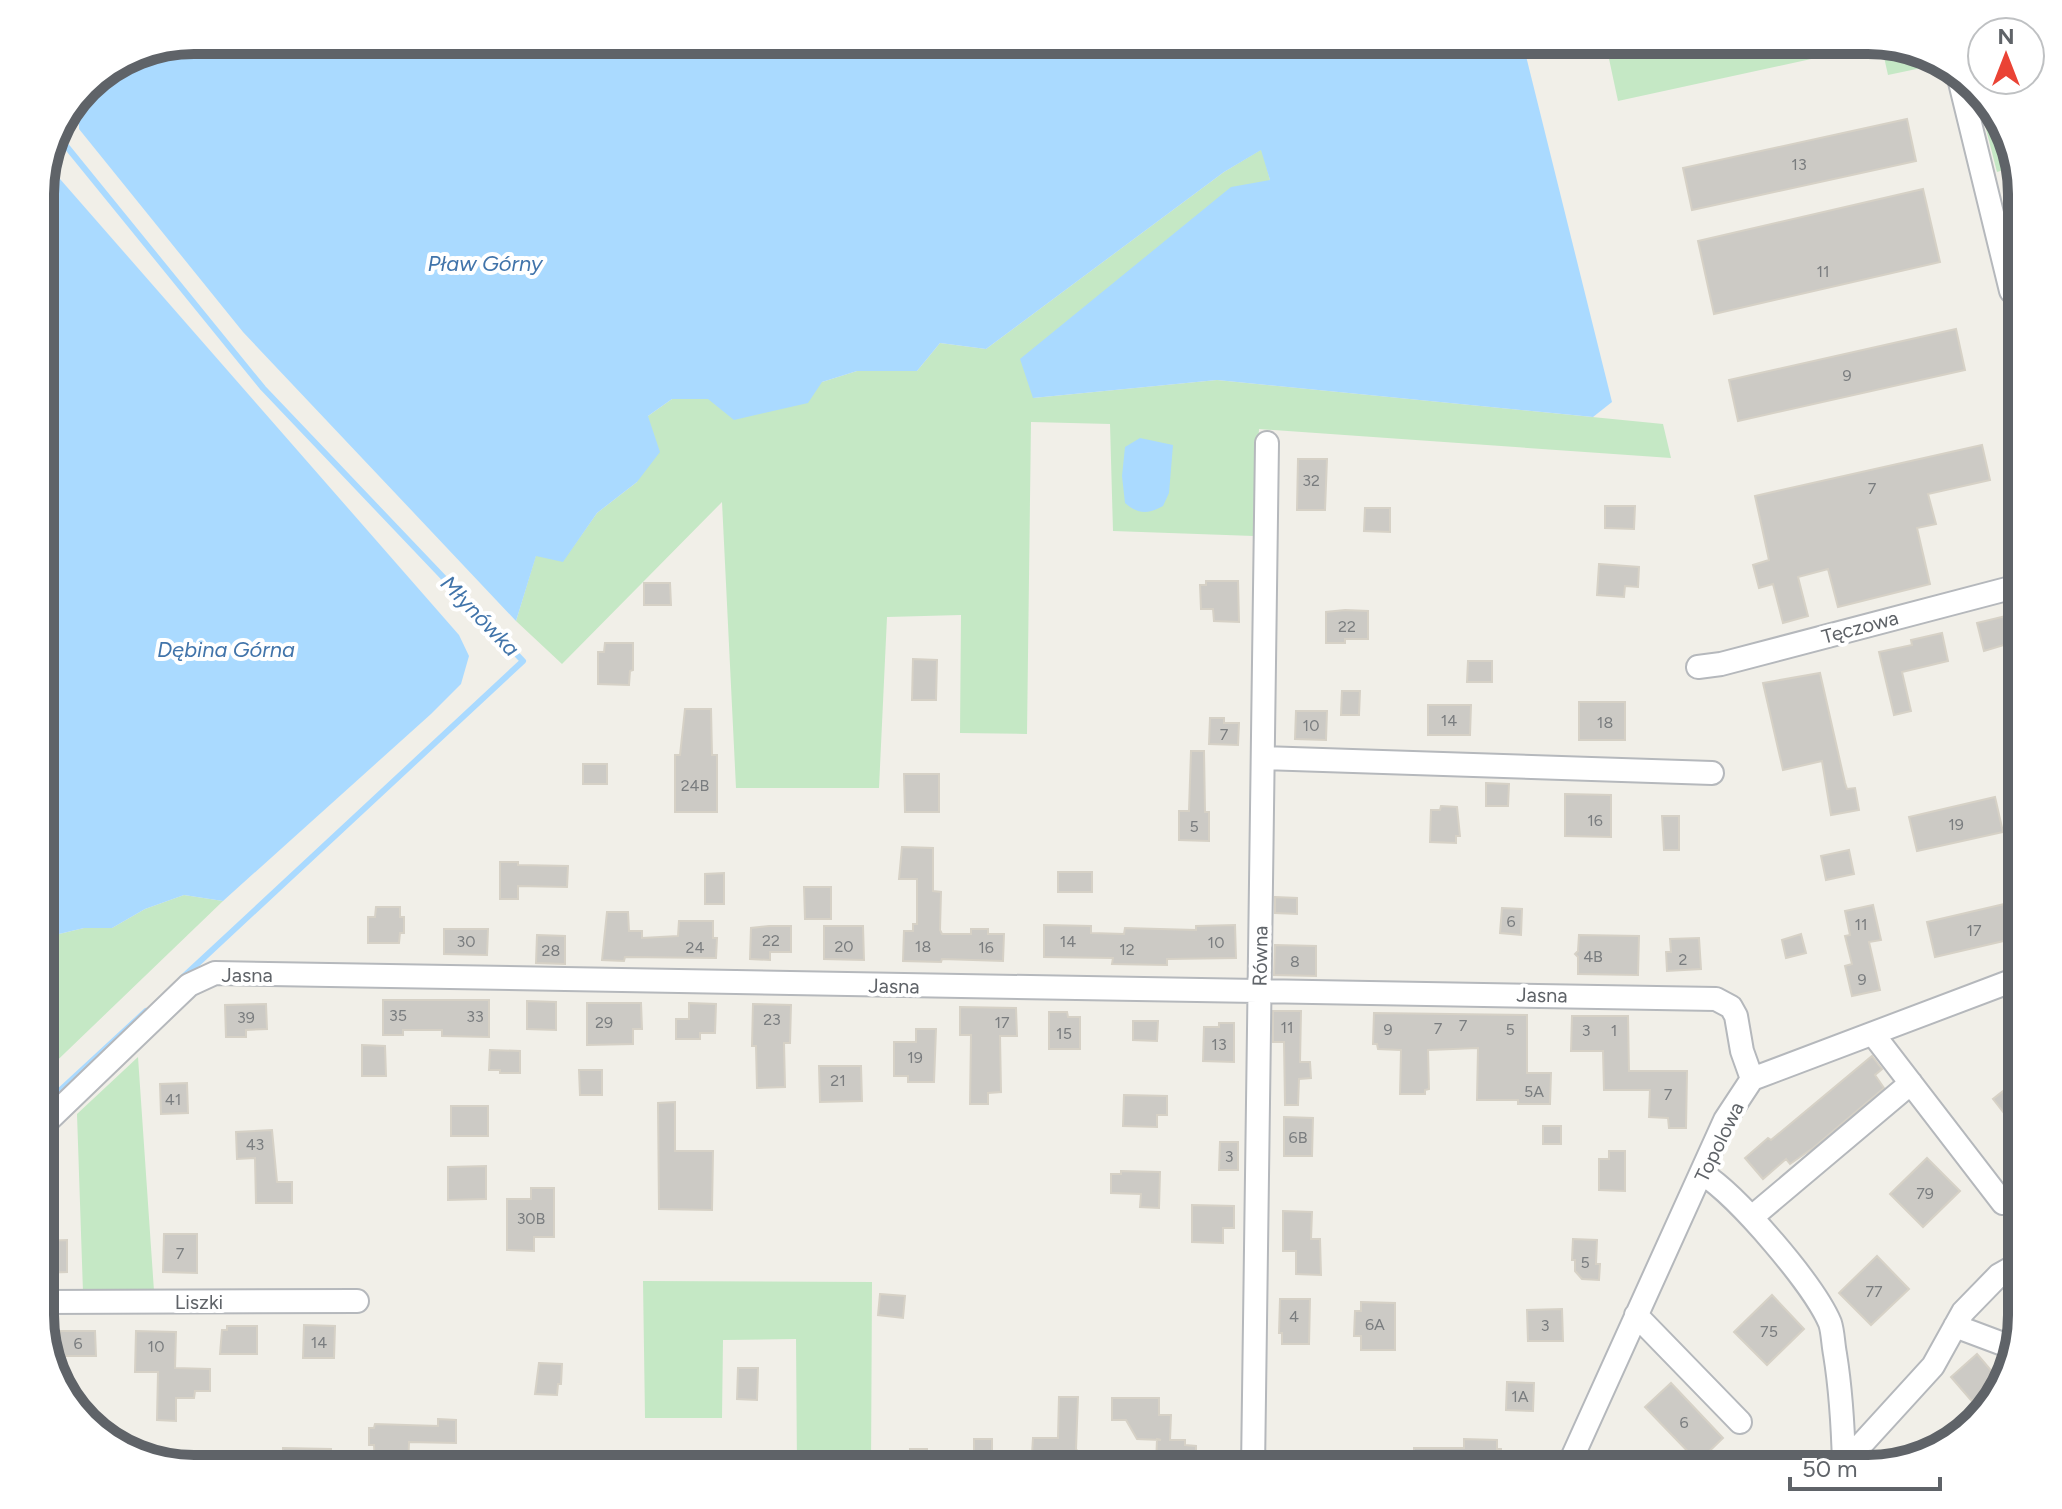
<svg xmlns="http://www.w3.org/2000/svg" width="2062" height="1509" viewBox="0 0 2062 1509" font-family="Figtree,sans-serif">
	<rect width="100%" height="100%" fill="#f1efe8"/>
	<path fill="#c5e8c5" d="M1605 40H1868L1880 44 1618 101Z
		M1888 47 1924 59 1926 67 1888 75 1882 48Z
		M1976 90 2006 126 2016 166 1997 172Z
		M1262 149 1270 180 1033 398 1217 380 1663 424 1671 458 1259 429 1254 536 1113 531 1110 424 1031 422 1027 734 960 733 961 615 887 617 879 788H736L722 502 562 664 516 621 536 555 563 561 597 513 637 482 648 416 672 399H708L822 382 857 371H917L940 343 986 349 1224 172Z
		M184 895 223 901 40 1077V929L59 934 84 928H112L145 909Z
		M138 1057 154 1291 83 1292 77 1114Z
		M643 1281 872 1282 871 1469H797L796 1339 723 1340 722 1418H645Z"/>
	<path fill="#aadaff" d="M194 40H1522L1612 402 1593 417 1217 380 1033 398 1020 359 1231 187 1270 180 1261 150 1224 172 986 349 940 343 917 371H857L822 382 808 403 734 420 708 399H672L648 416 660 452 637 482 597 513 563 562 536 556 516 621 243 332 79 129V96L92 79Z
		M46 163 459 635 469 656 461 684 431 714 223 901 184 895 145 909 112 928H84L59 934 40 929V184Z
		M1140 438 1173 445 1169 493 1163 506C1148 514 1139 515 1125 503L1122 476 1125 447Z"/>
	<g fill="none" stroke-linecap="round" stroke-linejoin="round">
		<path stroke="#aadaff" stroke-width="6" d="M67 147 263 388 523 661 181 979
			M40 1109 146 1011"/>
	</g>
	<path fill="#cccac5" stroke="#d6d1c6" stroke-width="2" d="M1907 119 1916 161 1692 210 1683 168Z
		M1923 189 1940 262 1714 314 1698 241Z
		M1956 329 1965 370 1738 421 1729 380Z
		M1982 445 1990 480 1928 494 1936 524 1917 528 1930 584 1838 607 1828 569 1798 577 1808 616 1783 623 1773 584 1759 588 1753 565 1769 560 1755 496Z
		M1298 459H1327L1325 510H1297Z
		M1605 506H1635L1634 529 1605 528Z
		M1365 508H1390V532L1364 531Z
		M1599 564 1639 567 1638 587 1625 586 1624 597 1597 595Z
		M1206 581H1238L1239 622 1214 621 1213 609H1201L1200 585H1206Z
		M644 583H670L671 605H644Z
		M1345 610 1368 611V639H1345V643H1326V612Z
		M2010 615 2017 641 1984 651 1977 623Z
		M1942 633 1948 661 1902 672 1911 711 1894 715 1879 652 1912 645 1911 640Z
		M605 643H633V670L630 671 629 685 598 684V652H604Z
		M913 659 937 660 936 700H912Z
		M1468 661H1492V682H1467Z
		M1820 673 1845 783 1847 789 1855 788 1859 810 1831 815 1822 761 1783 770 1763 683Z
		M1342 691H1360L1359 715H1341Z
		M1579 702H1625V740H1579Z
		M1428 705H1471L1470 735H1428Z
		M685 709H711L712 755H717V812H675V755H680Z
		M1296 711H1327L1326 740 1295 739Z
		M1210 718H1224V723H1239L1238 745 1209 744Z
		M1191 751H1204L1205 812H1209V841L1179 840V811H1189Z
		M583 764H607V784H583Z
		M904 774H939V812H905Z
		M1486 783 1509 784 1508 806H1486Z
		M1565 794 1611 795V837L1565 836Z
		M1995 797 2003 832 1917 851 1909 817Z
		M1441 806 1457 807 1460 836H1456V843L1430 842 1431 810H1440Z
		M1662 816H1679V850H1664Z
		M902 847 933 848V891L941 892 940 930 942 934H971V929H988V934H1004L1003 961 942 959 941 962 903 961 904 931H913V924H917V879H899Z
		M1849 850 1854 874 1826 880 1821 856Z
		M500 862H518V865L568 866 567 887 518 886V899H500Z
		M1058 872H1092V892H1058Z
		M724 873V904H705V874Z
		M804 887H831V919H805Z
		M1275 897 1297 898V914L1275 913Z
		M2013 902 2021 937 1935 957 1927 922Z
		M1873 905 1881 940 1869 942 1880 990 1852 996 1845 966 1852 964 1845 936 1850 935 1845 911Z
		M376 907H400V917H404V933H400L399 943H368V917H375Z
		M1502 908 1522 909 1521 935 1500 933Z
		M607 912H628L629 931H642V938L678 936 679 921H713V938H717L716 958 625 957 624 961 602 960Z
		M1044 925 1091 926V933L1124 934 1125 928 1196 930V926L1235 925 1236 958 1167 959V965L1112 964 1113 958 1044 957Z
		M769 926H791V952H770V960L750 959 751 928Z
		M824 926H863L864 960 824 959Z
		M444 929H488L487 955 444 954Z
		M1801 934 1806 953 1786 958 1782 940Z
		M537 935 565 936V964L536 963Z
		M1579 935 1639 936 1638 975 1578 974V957L1575 954 1578 951Z
		M1699 938 1701 969 1667 971 1666 952H1671L1670 939Z
		M1275 945 1316 946V976L1274 975Z
		M383 1000H489V1037L442 1036V1030H403V1035H383Z
		M527 1001 556 1002V1030L527 1029Z
		M587 1003H641L642 1029H633V1044L587 1045Z
		M689 1003 716 1004 715 1033H700V1039H676V1019H689Z
		M266 1004 267 1029 246 1030V1037H226L225 1005Z
		M753 1004 791 1005 790 1043H784L785 1087 757 1088 756 1046H752Z
		M960 1007 1016 1008 1017 1036H1000L1001 1092 988 1093V1104H970L971 1035H960Z
		M1273 1011H1301L1300 1062H1310L1311 1078 1299 1079 1298 1105H1285L1284 1042H1273Z
		M1049 1012H1067L1068 1017H1080V1049H1049Z
		M1374 1013 1527 1015V1073H1551L1550 1104H1518V1100H1477L1478 1048 1428 1050 1429 1089 1425 1090V1094H1400L1401 1050 1378 1049 1377 1044H1373Z
		M1572 1016H1628L1629 1071H1687L1686 1128H1669L1668 1118 1649 1117 1650 1090H1604L1603 1051H1571Z
		M1133 1021H1158L1157 1041 1133 1040Z
		M1219 1023H1234V1062L1203 1061 1204 1027H1219Z
		M916 1029H936L934 1082H908V1076H894V1042H916Z
		M362 1045 385 1046 386 1076H362Z
		M490 1050 520 1051V1073H500V1070H489Z
		M1872 1056 1882 1069 1875 1075 1884 1088 1813 1148 1790 1164 1786 1159 1763 1179 1745 1158 1768 1138 1771 1140Z
		M819 1066H861L862 1101 820 1102Z
		M579 1070H602V1095H580Z
		M2022 1076V1136L1993 1099Z
		M187 1083 188 1113 161 1114 160 1084Z
		M1124 1095 1167 1096V1115H1157V1127L1123 1126Z
		M675 1102V1151H713L712 1210 659 1209 658 1103Z
		M451 1106H488V1136H451Z
		M1284 1117 1313 1118 1312 1156H1284Z
		M1543 1126H1561V1144H1543Z
		M272 1130 277 1182H292V1203H256L255 1158 237 1159 236 1132Z
		M1220 1142H1238V1170H1219Z
		M1609 1151H1625V1191L1599 1190V1159H1609Z
		M1927 1158 1960 1191 1923 1227 1890 1194Z
		M486 1166V1199L448 1200V1167Z
		M1121 1171 1160 1172 1159 1208 1140 1207 1141 1194 1111 1193V1174H1121Z
		M531 1188H554V1237H534V1251L507 1250V1199H531Z
		M1192 1205 1234 1206V1228H1223V1243L1192 1242Z
		M1283 1211 1312 1212 1311 1239H1320L1321 1275 1296 1274V1251H1283Z
		M164 1234H197V1273L163 1272Z
		M1573 1239 1597 1240 1596 1264H1600L1599 1280 1582 1279 1575 1271V1260H1572Z
		M67 1240V1272L40 1273V1241Z
		M1877 1256 1909 1289 1871 1325 1839 1293Z
		M880 1294 905 1296 903 1318 878 1315Z
		M1772 1295 1804 1329 1767 1365 1734 1332Z
		M1280 1299H1310L1309 1344H1282V1333H1279Z
		M1361 1302 1395 1303V1350H1361V1336H1354L1355 1311H1361Z
		M1562 1309 1563 1341H1528L1527 1310Z
		M304 1325 335 1326 334 1358H303Z
		M227 1326H257V1354H220L222 1330H227Z
		M60 1331H95L96 1356H60Z
		M136 1331 176 1332 175 1368 210 1369V1391H195L194 1398H176V1421L157 1420 158 1372H135Z
		M1977 1354 2000 1381 1990 1408 1983 1414 1951 1377Z
		M539 1363 562 1364 561 1384H558L557 1395 535 1394Z
		M738 1368H758L757 1400 737 1399Z
		M1507 1382 1534 1383 1533 1411 1506 1410Z
		M1671 1383 1723 1438 1698 1462 1645 1407Z
		M1059 1397H1078L1076 1449 1082 1459 1078 1469H1060L1061 1454H1032L1033 1438H1058Z
		M1112 1398H1159V1415H1171L1170 1440H1185V1445L1196 1446V1467H1156L1157 1439 1161 1440 1137 1439 1126 1420H1112Z
		M438 1419 456 1420V1443L409 1442 408 1469H380V1465L375 1464 374 1445H369V1428H374L375 1424 438 1426Z
		M974 1439H992V1464L974 1463Z
		M1464 1439 1497 1440V1449H1501V1467L1464 1466V1463L1414 1464V1448H1464Z
		M283 1448 331 1449V1469H283Z
		M910 1449H927V1469H910Z"/>
	<g fill="none" stroke-linecap="round" stroke-linejoin="round">
		<g stroke="#b5b8bc" stroke-width="26">
			<path id="minor" d="M1957 70 2011 291 2022 303
				M1698 667 1721 664 2022 585
				M1264 758 1712 773
				M1873 1034 2003 1203
				M40 1128 189 985 215 973 1716 999 1731 1007 1736 1016 1742 1051 1752 1079
				M1703 1174C1738 1196 1814 1285 1830 1323 1833 1332 1833 1344 1835 1354 1841 1391 1843 1427 1844 1464
				M1752 1217 1911 1083
				M40 1302 357 1301
				M1636 1315 1740 1422
				M1955 1326 2011 1347
				M1253 1469 1267 443
				M1567 1469 1725 1120 1752 1079 2022 977
				M1839 1469 1933 1366 1963 1312 1999 1275 2022 1262"/>
		</g>
		<use href="#minor" stroke="#fff" stroke-width="22"/>
	</g>
	<g text-anchor="middle" dominant-baseline="central" stroke-width="8" stroke-linejoin="round" paint-order="stroke">
		<g font-size="16" fill="#7a7d7f">
			<text x="1799" y="164">13</text>
			<text x="1823" y="271">11</text>
			<text x="1847" y="375">9</text>
			<text x="1311" y="480">32</text>
			<text x="1872" y="488">7</text>
			<text x="1347" y="626">22</text>
			<text x="1449" y="720">14</text>
			<text x="1605" y="722">18</text>
			<text x="1311" y="725">10</text>
			<text x="1224" y="734">7</text>
			<text x="695" y="785">24B</text>
			<text x="1595" y="820">16</text>
			<text x="1956" y="824">19</text>
			<text x="1194" y="826">5</text>
			<text x="1511" y="921">6</text>
			<text x="1861" y="924">11</text>
			<text x="1974" y="930">17</text>
			<text x="771" y="940">22</text>
			<text x="466" y="941">30</text>
			<text x="1068" y="941">14</text>
			<text x="1216" y="942">10</text>
			<text x="844" y="946">20</text>
			<text x="923" y="946">18</text>
			<text x="695" y="947">24</text>
			<text x="986" y="947">16</text>
			<text x="1127" y="949">12</text>
			<text x="551" y="950">28</text>
			<text x="1593" y="956">4B</text>
			<text x="1683" y="959">2</text>
			<text x="1295" y="961">8</text>
			<text x="1862" y="979">9</text>
			<text x="398" y="1015">35</text>
			<text x="475" y="1016">33</text>
			<text x="246" y="1017">39</text>
			<text x="772" y="1019">23</text>
			<text x="604" y="1022">29</text>
			<text x="1002" y="1022">17</text>
			<text x="1463" y="1025">7</text>
			<text x="1287" y="1027">11</text>
			<text x="1438" y="1028">7</text>
			<text x="1388" y="1029">9</text>
			<text x="1510" y="1029">5</text>
			<text x="1586" y="1030">3</text>
			<text x="1614" y="1030">1</text>
			<text x="1064" y="1033">15</text>
			<text x="1219" y="1044">13</text>
			<text x="915" y="1057">19</text>
			<text x="838" y="1080">21</text>
			<text x="1534" y="1091">5A</text>
			<text x="1668" y="1094">7</text>
			<text x="173" y="1099">41</text>
			<text x="1298" y="1137">6B</text>
			<text x="255" y="1144">43</text>
			<text x="1229" y="1156">3</text>
			<text x="1925" y="1193">79</text>
			<text x="531" y="1218">30B</text>
			<text x="180" y="1253">7</text>
			<text x="1585" y="1262">5</text>
			<text x="1874" y="1291">77</text>
			<text x="1294" y="1316">4</text>
			<text x="1375" y="1324">6A</text>
			<text x="1545" y="1325">3</text>
			<text x="1769" y="1331">75</text>
			<text x="319" y="1342">14</text>
			<text x="78" y="1343">6</text>
			<text x="156" y="1346">10</text>
			<text x="1520" y="1396">1A</text>
			<text x="1684" y="1422">6</text>
		</g>
		<g font-size="20" fill="#5f6368" stroke="#fff">
			<text transform="translate(1860 627) rotate(-15)">Tęczowa</text>
			<text transform="translate(1260 956) rotate(-89)">Równa</text>
			<text x="247" y="975">Jasna</text>
			<text transform="translate(894 986) rotate(1)">Jasna</text>
			<text transform="translate(1542 995) rotate(1)">Jasna</text>
			<text transform="translate(1719 1142) rotate(-64)">Topolowa</text>
			<text x="199" y="1302">Liszki</text>
		</g>
		<g font-size="22" font-style="italic" fill="#4174aa" stroke="#fff">
			<text x="485" y="263">Pław Górny</text>
			<text transform="translate(480 616) rotate(46)">Młynówka</text>
			<text x="226" y="649">Dębina Górna</text>
		</g>
	</g>
	<path d="M0 0H2062V1509H0ZM194 54H1868A140 140 0 0 1 2008 194V1315A140 140 0 0 1 1868 1455H194A140 140 0 0 1 54 1315V194A140 140 0 0 1 194 54Z" fill="#fff" fill-rule="evenodd"/>
	<path fill="none" stroke="#5f6368" stroke-width="10" d="M194 54H1868A140 140 0 0 1 2008 194V1315A140 140 0 0 1 1868 1455H194A140 140 0 0 1 54 1315V194A140 140 0 0 1 194 54Z"/>
	<g transform="translate(2006 56)"><circle r="38" fill="#ffffff" stroke="#bfc1c3" stroke-width="2"/>
	<path d="M0-6L14 30L0 20L-14 30Z" fill="#ea4335"/>
	<text y="-12" font-size="22" font-weight="bold" text-anchor="middle" fill="#5f6368">N</text>
	</g>
	<path d="M1790 1477v12h150v-12" fill="none" stroke="#5f6368" stroke-width="4"/>
	<text x="1802" y="1477" font-size="24" fill="#5f6368" stroke="#ffffff" stroke-width="6" paint-order="stroke">50 m</text>
</svg>
